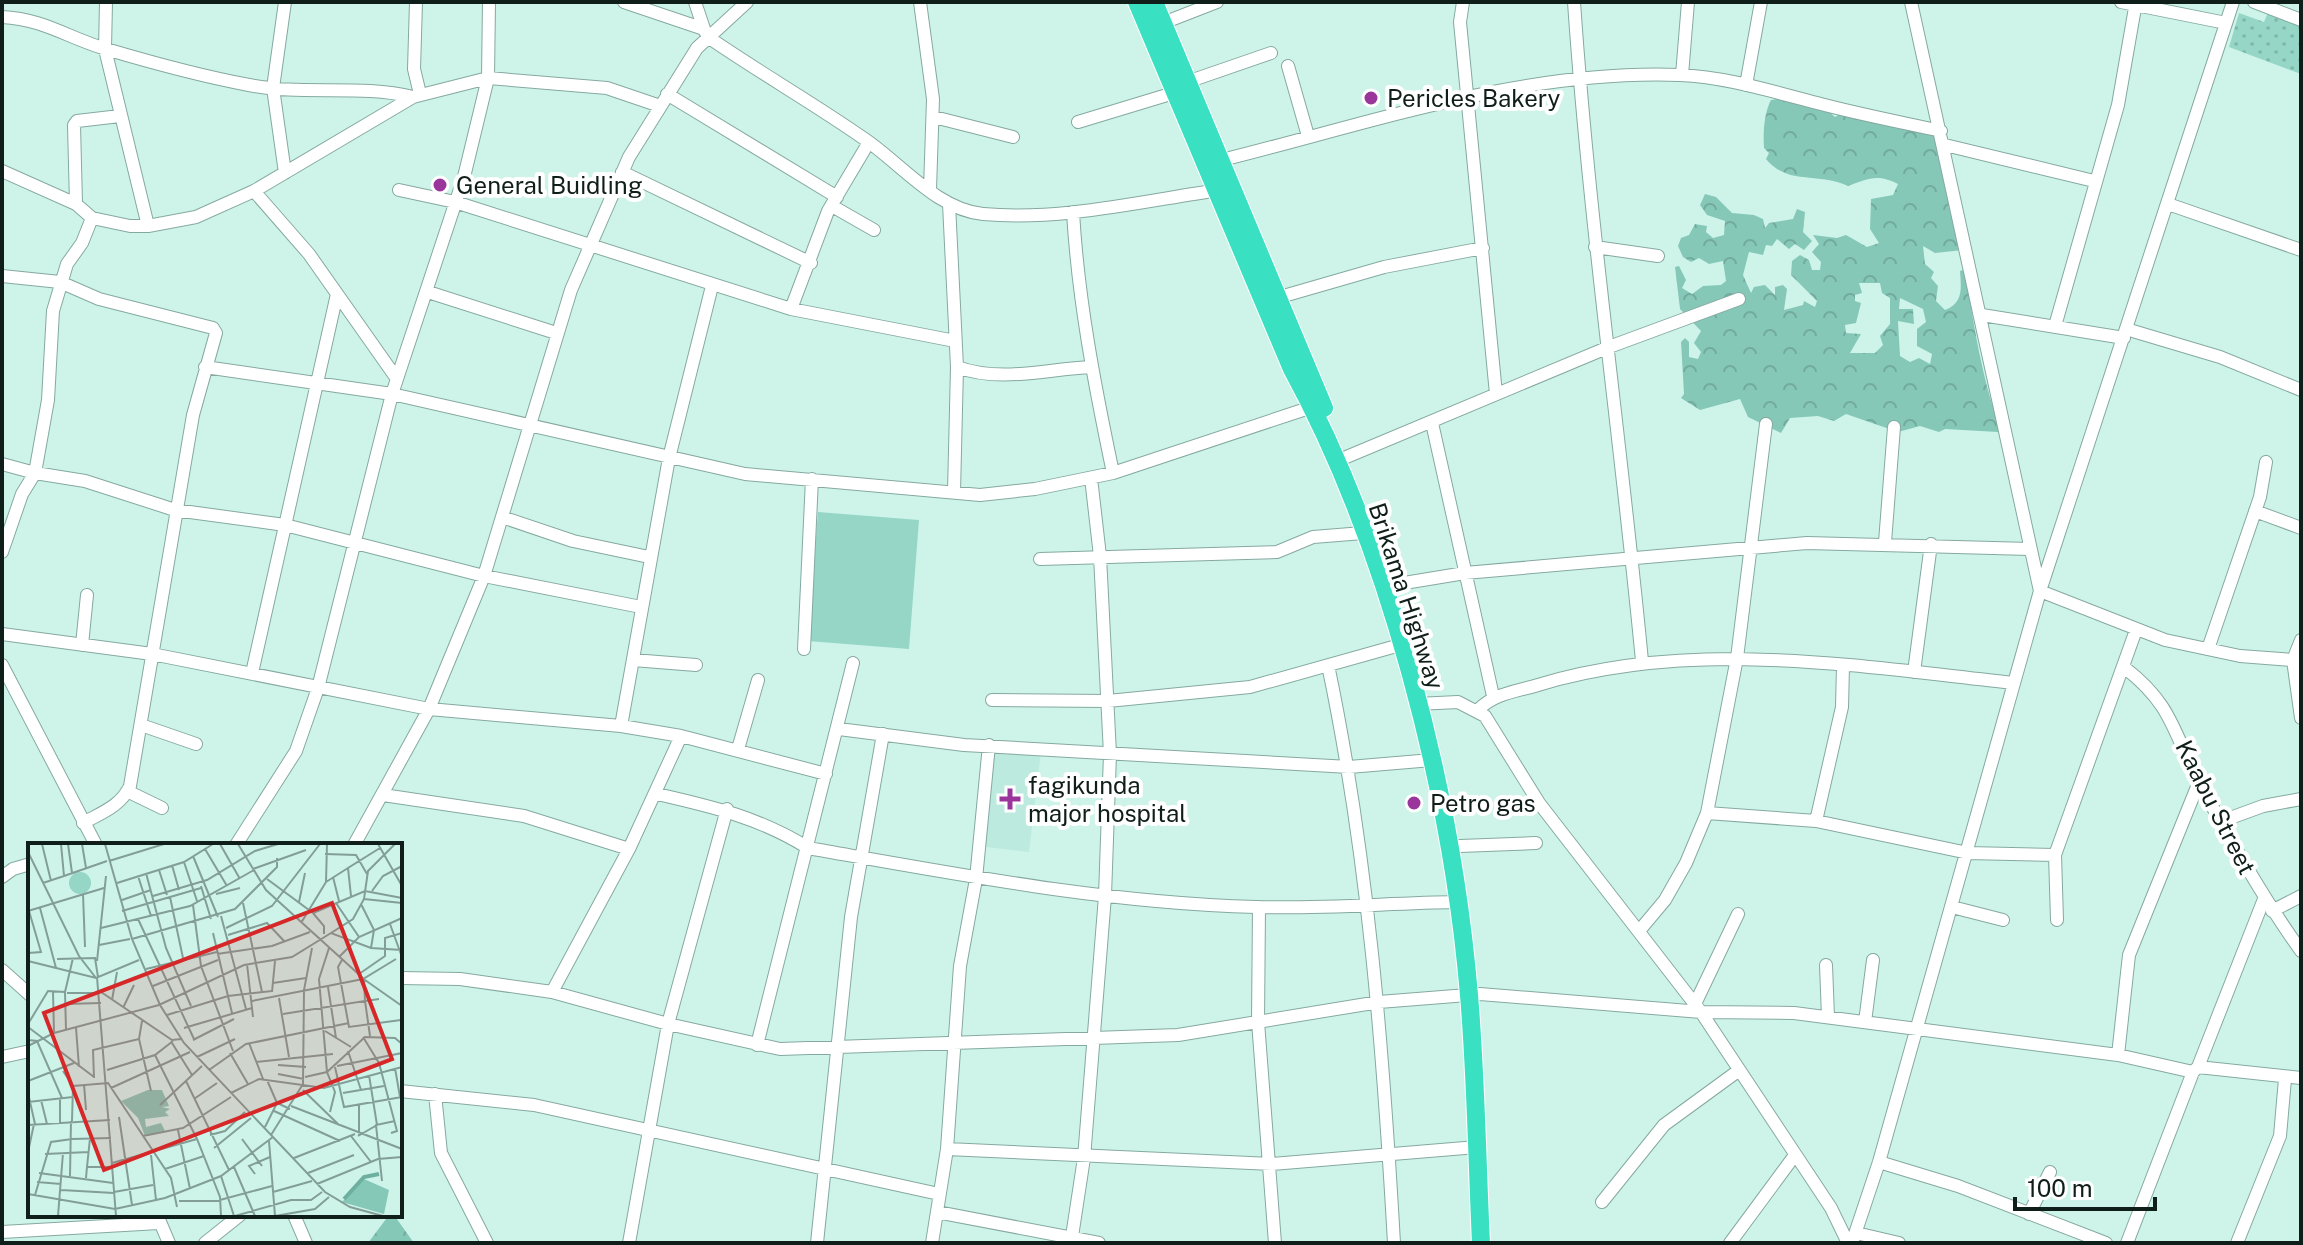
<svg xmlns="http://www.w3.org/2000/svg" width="2303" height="1245" viewBox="0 0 2303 1245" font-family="'Public Sans',sans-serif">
	<defs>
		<pattern id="forest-crowns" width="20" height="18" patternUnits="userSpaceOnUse" patternTransform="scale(2)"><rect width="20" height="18" fill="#85c8b8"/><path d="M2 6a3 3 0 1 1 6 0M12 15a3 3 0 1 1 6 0" fill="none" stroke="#72ab9e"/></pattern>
		<pattern id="park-dots" width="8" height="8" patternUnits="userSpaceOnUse" patternTransform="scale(2)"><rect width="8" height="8" fill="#95d6c6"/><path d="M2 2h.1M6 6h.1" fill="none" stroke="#7fb7aa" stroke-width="1.8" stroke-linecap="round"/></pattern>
	</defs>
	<rect width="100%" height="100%" fill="#cef4ea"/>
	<path fill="#bceade" d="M990 745 1041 752 1029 852 978 846Z"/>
	<path fill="#95d6c6" d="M818 512 919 520 909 649 808 641Z"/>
	<path fill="url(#forest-crowns)" fill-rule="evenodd" d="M1789 97 1826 109 1835 117 1842 113 1852 115 1936 136 1963 250 1935 253 1923 246 1925 264 1934 272 1931 278 1938 286 1936 301 1945 310C1964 303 1961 287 1960 271L1966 269C1969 301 1986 405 2003 428L1998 432 1945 429 1939 432 1920 426 1898 432 1846 414 1834 421 1818 416 1790 418 1781 433 1748 417 1740 399 1700 410 1681 398 1684 394 1681 342 1685 338 1689 342V357L1698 359 1701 352 1694 343 1701 331 1680 309 1675 267 1679 266 1686 280 1682 288 1692 294 1703 286 1721 285 1726 281 1723 261 1709 264 1699 258 1691 262 1683 257 1678 246 1681 238 1689 235 1695 224 1707 226 1706 232 1713 238 1724 235 1725 221 1707 215 1700 205 1705 194 1716 197 1732 213 1754 215 1763 219 1765 228 1769 223 1793 219 1797 209 1805 212 1803 232 1812 241 1804 250 1795 244 1789 249 1777 239 1772 246 1766 245 1763 255 1749 252 1743 275 1751 293 1754 287 1765 285 1775 295V287L1783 285 1787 289 1784 310 1803 305 1804 301 1815 307 1817 301 1791 275 1792 261 1800 255 1809 260 1812 270H1820L1821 262 1812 252 1819 244 1813 235 1837 238 1846 235 1867 247 1879 243 1870 229 1871 199 1893 195 1898 184C1877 173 1867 179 1848 186 1819 172 1788 186 1766 159L1769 153 1764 148C1763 133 1764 113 1771 100ZM1859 283H1880L1882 293 1890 298V324L1880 336 1883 345 1875 353H1850L1861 334 1846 333 1845 325 1856 323 1861 303 1855 301V295L1862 293ZM1900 298 1923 309 1926 322 1917 329V346L1932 354 1930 364 1919 358 1910 362 1900 356 1898 321 1914 324 1913 309H1899Z
		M389 1215H394L414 1243H368Z"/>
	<path fill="url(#park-dots)" d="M2269 10 2301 23V74L2229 47 2239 13 2264 22Z"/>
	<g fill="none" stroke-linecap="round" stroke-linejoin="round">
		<g stroke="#85a9a0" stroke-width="14">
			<path id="minor" d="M106 2 105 49 148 226
				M285 2 273 88 285 173
				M416 2 414 69 420 94
				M624 2 704 29 708 37C760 73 815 104 866 140 902 165 938 210 983 214 1061 221 1143 201 1219 190
				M695 2 704 29
				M920 2 933 99 930 189
				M1463 2 1460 22 1496 394
				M1574 2C1589 222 1621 441 1642 661
				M1911 2 2040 591 2165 640 2240 656 2293 660
				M2121 2 2226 23
				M2254 2 2301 20
				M2 17C44 19 68 38 106 49 153 63 201 76 249 85 303 96 359 84 413 97
				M1163 23 1217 2
				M1288 66 1308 136
				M1682 75 1688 2
				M1187 82 1271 53
				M1746 85 1761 2
				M667 94 837 197
				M934 117 1013 137
				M1078 122 1177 92
				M1945 145 2094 181
				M1222 160C1371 123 1524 69 1680 75 1727 77 1773 92 1817 103 1858 114 1900 122 1941 131
				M2 171 76 204 92 218 130 226H148L196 217 254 191 413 97 488 78 607 88 660 106
				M622 172 811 263
				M399 190 455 202 791 309 955 341
				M254 191 309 254 397 379
				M76 204 74 125 77 121 120 116
				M949 204 957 367 954 492
				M2168 204 2301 250
				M832 206 874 230
				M1073 212C1078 300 1095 387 1113 473
				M1595 247 1658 256
				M2 276 60 282 99 299 213 328 216 333 193 415 130 786C121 806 101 813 83 823
				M428 292 556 333
				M1280 297 1384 267 1483 248
				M791 309 828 211 869 142
				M1982 315 2124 338
				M2055 326 2118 105 2136 2
				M2126 329 2220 357 2301 390
				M205 367 392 394 745 474 980 495 1035 489 1113 473 1312 407
				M957 367C1001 383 1046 369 1091 367
				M1432 423 1493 696
				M1344 458 1609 347 1739 299
				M2 464 35 473 48 400 53 311 67 264 82 243 92 218
				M2255 511 2301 528
				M502 517 573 541 649 557
				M1885 542 1894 427
				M2 552 22 494 35 473 85 481 175 510 285 525 484 576 641 607
				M1040 559 1277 552 1313 537 1363 533
				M1392 585 1465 573 1807 543 2030 549
				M2 634 152 654 429 709 621 726 681 736 826 774
				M2301 640 2293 660 2301 718
				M82 645 87 595
				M804 649 812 479
				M2208 649 2260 497 2266 462
				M633 660 696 665
				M2 665 96 845
				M1328 665C1368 856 1383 1048 1394 1243
				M2125 668C2174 706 2173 734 2200 784 2231 841 2263 898 2301 951
				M1914 672 1931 544
				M252 673 337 294
				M992 700 1108 701 1250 687 1400 645
				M1417 704 1458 702 1485 716 1539 803 1701 1012 1831 1208 1848 1243
				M1478 710C1495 693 1515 692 1538 685 1693 638 1855 666 2014 683
				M141 725 196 744
				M621 726 669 458 712 286
				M839 729 964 745 1349 767 1432 760
				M738 749 758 680
				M127 791 162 808
				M657 794C710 806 761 818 808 848 956 874 1105 903 1256 907 1322 909 1390 903 1457 902
				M383 795 524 816 629 849
				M1707 813 1816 821 1968 853 2055 855 2136 630
				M1816 821 1842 707 1843 666
				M2222 821 2263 806 2301 799
				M236 845 296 751 318 688 392 394 464 177 488 78 489 2
				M354 845 429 709 484 576 571 290 629 157 697 48 747 2
				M1460 846 1536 843
				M2055 855 2057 920
				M2 877 13 869 30 864
				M1259 907 1258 1022 1275 1243
				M1952 907 2003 920
				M2272 911 2301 896
				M1639 931 1665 900 1686 863 1707 813 1737 658 1766 424
				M1826 965 1828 1017
				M2 970 30 995
				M400 978 460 979 552 992 668 1024 780 1049 1178 1035 1379 1002 1480 994 1701 1012 1794 1013 2118 1055 2193 1072 2198 1067 2301 1078
				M552 992 629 849 681 736
				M1695 1004 1738 914
				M1865 1022 1873 960
				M757 1045 853 663
				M2118 1055 2129 955 2199 782
				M2 1057 30 1051
				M2198 1067 2264 899
				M400 1091 534 1105 939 1194
				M435 1094 441 1153 487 1243
				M947 1149 1272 1164 1477 1147
				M1879 1162 1958 1186 2106 1243
				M1602 1202 1664 1125 1738 1071
				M937 1212 1099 1243
				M2029 1214 2050 1172
				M294 1215 306 1243
				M158 1217 169 1243
				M2 1232 159 1223
				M1856 1233 1899 1243
				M205 1243 240 1215
				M629 1243 668 1024 727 809
				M817 1243 851 917 883 734
				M932 1243 947 1149 960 966 976 879 989 745
				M1071 1243 1084 1158 1105 896 1110 754 1100 556 1091 478
				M1730 1243 1795 1155
				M1852 1243 1879 1162 2040 591 2233 2
				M2127 1243 2193 1072
				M2237 1243 2280 1136 2285 1079"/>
		</g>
		<g stroke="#fff" stroke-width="20">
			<path id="highway" d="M1137 2 1292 369C1389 547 1452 793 1469 995 1476 1077 1477 1160 1481 1243
				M1154 2 1324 408"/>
		</g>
		<use href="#minor" stroke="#fff" stroke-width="12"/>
		<use href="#highway" stroke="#39e1c2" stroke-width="18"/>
	</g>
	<g fill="#99359b" stroke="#fff" stroke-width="3">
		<circle cx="1371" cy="98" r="8"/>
		<circle cx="440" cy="185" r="8"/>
		<path d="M1006 787h8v8h8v8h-8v8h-8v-8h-8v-8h8z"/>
		<circle cx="1414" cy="803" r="8"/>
	</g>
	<g text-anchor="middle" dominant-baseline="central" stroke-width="8" stroke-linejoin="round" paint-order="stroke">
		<g font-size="24" fill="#101e1a" stroke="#fff" text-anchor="start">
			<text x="1387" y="98">Pericles Bakery</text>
			<text x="456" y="185">General Buidling</text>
			<text x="1028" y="785">fagikunda<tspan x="1028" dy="28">major hospital</tspan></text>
			<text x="1430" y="803">Petro gas</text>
		</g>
		<g font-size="24" fill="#101e1a" stroke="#fff">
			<text transform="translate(1407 596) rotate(72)">Brikama Highway</text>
			<text transform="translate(2216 807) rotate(63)">Kaabu Street</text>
		</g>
	</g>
	<g transform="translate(28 843)">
		<rect width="374" height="374" fill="#cef4ea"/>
		<path d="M41 40a11 11 0 1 1 22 0a11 11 0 1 1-22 0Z" fill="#95d6c6"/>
		<path d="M120 247H134L141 263 134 264 142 266 137 269 141 273 117 276 118 284 133 280 137 288 117 293 110 275 93 258ZM336 336 361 347 356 371 314 359Z" fill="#85c8b8"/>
		<path fill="none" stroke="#6eb0a0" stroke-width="4" d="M316 356 336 334 351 331"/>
		<path fill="none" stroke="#829e97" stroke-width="2" d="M14 1 23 38M40 1 44 30M54 1 58 25M77 1 104 96 132 162 156 200 297 349 322 364 355 373M192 1 212 36M210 1 238 47 337 137 374 163M350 1 374 43M177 6 199 43M0 9 51 113 68 135M297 11 328 12 339 31M165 13 190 74M81 18 136 1M156 19 169 58M144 22 151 47M225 26 278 7M131 27 139 52M118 30 138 105 163 163M36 33 79 18M110 33 123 73M305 34 311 58M239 36 285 70 296 83V91M298 39 320 25M15 40 36 33 33 1M89 40 156 19 185 1M173 43 183 76M344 48 355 33 374 23M55 51 57 104M188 51 212 45M125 53 179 37 227 8 250 1M323 53 320 25 352 5M142 54 155 115M336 56 374 60M94 57 123 47M271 59 277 30M215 60 234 149M308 60 331 94M333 61 346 87 343 105M165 62 173 123 205 208M12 65 28 125M0 68 76 45M94 68 173 45M285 70 337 48 374 55M193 73 218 166M110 76 166 196M273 80 298 39 299 1M362 81 374 114M73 85 162 63 226 27M198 85 244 63 292 1M185 90 204 170M303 90 325 76 336 56 340 28 367 1M200 92 239 80 257 99M104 96 207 66 249 24V15M71 102 102 96M301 105 291 136 299 229 307 249 302 269M0 110 13 109 1 68M189 111 244 103 282 89M311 114 331 94 374 75M29 116 67 115 70 134M314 117 310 124 321 184 373 177M0 118 68 135 111 117M69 118 78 33M219 121 225 174M118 126 189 109M331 131 357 113V95L374 90M69 134 88 373M245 140 278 135M125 143 190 117M300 144 308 195M25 149 26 190M37 149 45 115M73 149 144 197 153 196M244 149 247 118M39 150H72M251 155 261 214M84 157 89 129M224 158 335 136 368 116M38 161 73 160M95 165 106 142M255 171 337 158 336 137M139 172 200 153 244 148M114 178 111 196 123 248M0 181 20 148 37 149 38 187M0 184 66 234M48 185 51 224M156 185 224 165M297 188 323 204M342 193 337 158 351 156M335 194 351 220 369 288 363 290M0 197 9 198 34 255M165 197 206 176M144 200 164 232M221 200 235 236M0 203 26 190 131 162 216 122 264 114 303 90 343 105 374 107M320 208 333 247M202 210 220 241M127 212 169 296 192 354 193 373M169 214 207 196M228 219 305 211M250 222 278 224M309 223 374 210M307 224 316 264 374 254M367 225 372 254M79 227 127 212 145 198M181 227 218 201 321 180M35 228 45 243 44 278M250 231 276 236M277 234 299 229 337 194 367 195 374 201M66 235 65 207 111 196M239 237 249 260 262 266M0 238 46 220M158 238 201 327M56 241 58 267M45 243 80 240 143 335 149 364M83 245 162 209M275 247 311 282M0 250 7 281M203 250 231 236 296 245 374 224M315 250 356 243M166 256 189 240M13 257 19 281M0 259 45 254M132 262 174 223M263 263 374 306M246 268 312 298M91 274 104 362M32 280V255M0 282 82 277M237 284 249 260M150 287 162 346M182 292 197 288 217 269M243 292 275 241 276 147 284 105M331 292V262M115 293 155 285 203 254M323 293 343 319M330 293 349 282 341 232M44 296 83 295M214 296 234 323M241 298 247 373 287 366 301 354M186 305 223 275M0 309 6 281M17 311 61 309M123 312 128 357M266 315 327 291M84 320 169 296M59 324 62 295M206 324 227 373M137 326 176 313M11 330 85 340M280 330 326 312M227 331 221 323 242 314M42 333 43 278M193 333 206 373M58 335 59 324H84M354 338 348 282 367 278M9 339 33 341M289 341 350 316 374 314M33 347 86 350M86 349 125 342M245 349 284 338M0 351 87 366 137 355 193 333 245 294M7 352 23 299 44 296M192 357 244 343M151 358H192M30 373 35 310M207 373 263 357H283L294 349"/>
		<path fill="#d62828" fill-opacity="0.15" stroke="#d62828" stroke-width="4" d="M304 60 364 216 76 327 16 170Z"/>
		<rect width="374" height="374" fill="none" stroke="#101e1a" stroke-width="4"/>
	</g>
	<rect width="2303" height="1245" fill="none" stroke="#101e1a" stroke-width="8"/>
	<path d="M2015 1197v12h140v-12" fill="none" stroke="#101e1a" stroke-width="4"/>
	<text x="2027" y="1197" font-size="24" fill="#101e1a" stroke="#ffffff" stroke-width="6" paint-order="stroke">100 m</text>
</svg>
